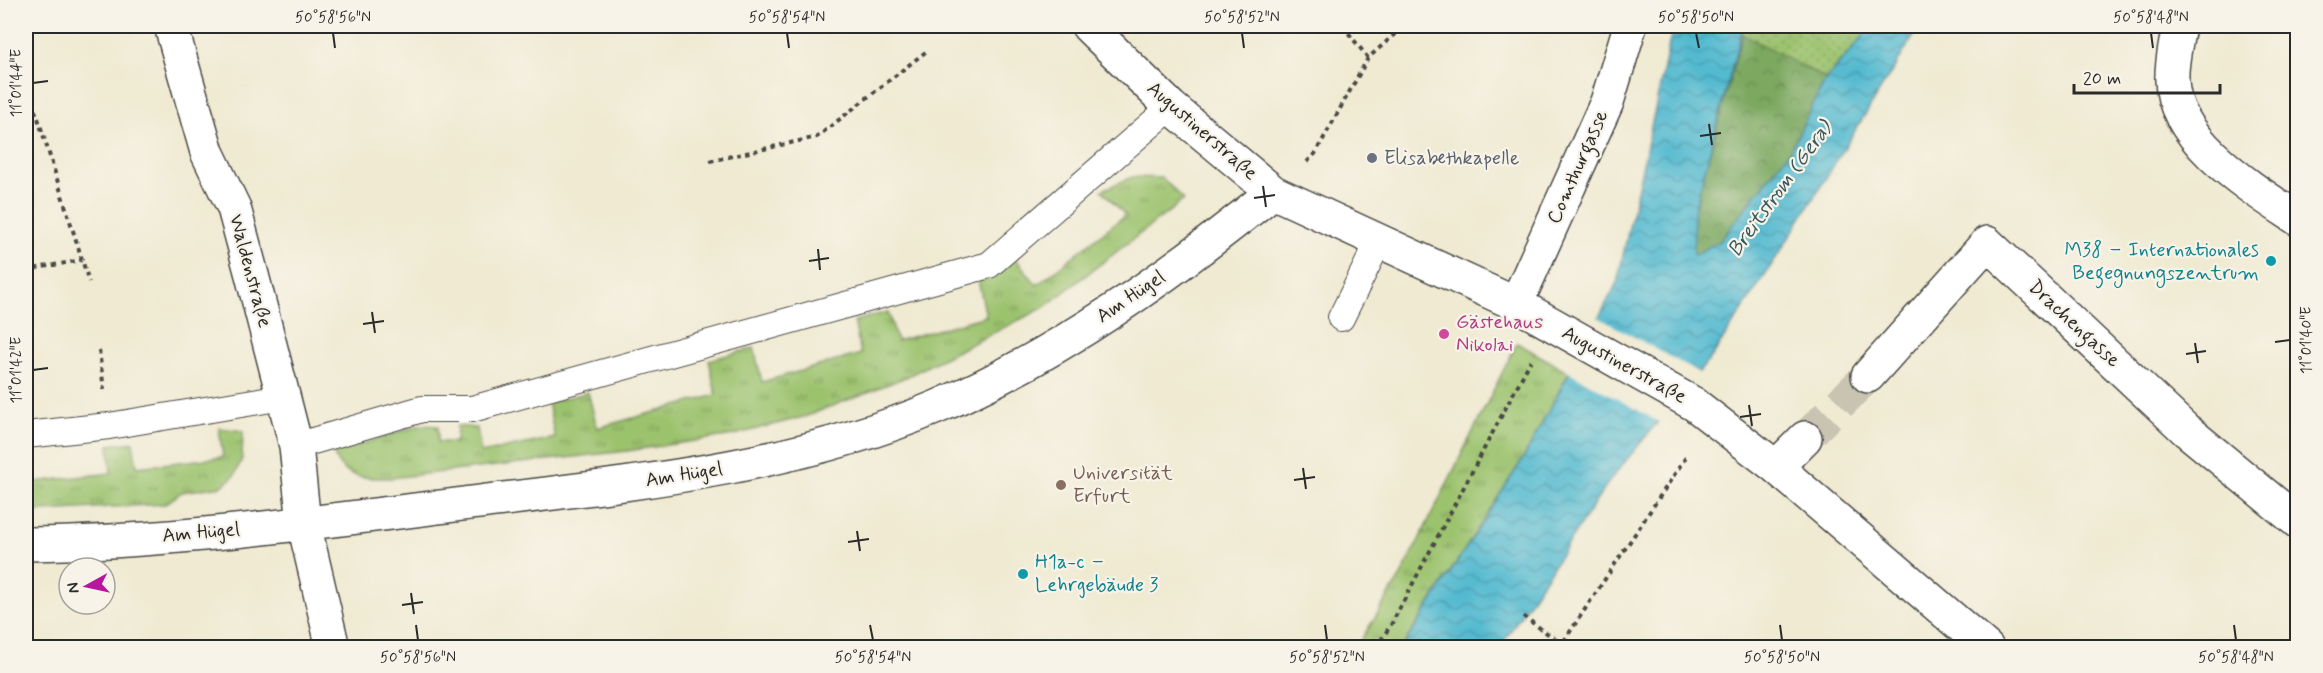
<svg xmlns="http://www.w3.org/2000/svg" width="2323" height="673" viewBox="0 0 2323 673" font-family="Mynerve,sans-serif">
	<defs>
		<pattern id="grass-tufts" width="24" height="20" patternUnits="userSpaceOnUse" patternTransform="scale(1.5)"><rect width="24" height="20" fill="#9bc26d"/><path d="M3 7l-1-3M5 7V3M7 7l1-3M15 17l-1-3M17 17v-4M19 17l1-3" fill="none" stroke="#7f9e5a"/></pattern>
		<pattern id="forest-crowns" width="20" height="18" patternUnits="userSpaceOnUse" patternTransform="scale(1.5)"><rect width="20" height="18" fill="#7ca860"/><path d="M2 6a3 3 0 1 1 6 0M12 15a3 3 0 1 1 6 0" fill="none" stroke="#66894f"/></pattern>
		<pattern id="garden-dots" width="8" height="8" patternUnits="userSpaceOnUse" patternTransform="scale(1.5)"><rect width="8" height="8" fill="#9bc26d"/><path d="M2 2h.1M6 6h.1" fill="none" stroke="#7f9e5a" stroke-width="1.8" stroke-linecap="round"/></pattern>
		<pattern id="water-waves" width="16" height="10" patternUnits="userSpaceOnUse" patternTransform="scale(1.5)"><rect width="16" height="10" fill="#52bad0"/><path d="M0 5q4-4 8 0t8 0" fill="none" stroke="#4497a9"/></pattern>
	</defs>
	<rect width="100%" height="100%" fill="#f7f3e8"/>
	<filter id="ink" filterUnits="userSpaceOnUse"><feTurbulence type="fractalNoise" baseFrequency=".0167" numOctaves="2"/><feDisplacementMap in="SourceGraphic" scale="12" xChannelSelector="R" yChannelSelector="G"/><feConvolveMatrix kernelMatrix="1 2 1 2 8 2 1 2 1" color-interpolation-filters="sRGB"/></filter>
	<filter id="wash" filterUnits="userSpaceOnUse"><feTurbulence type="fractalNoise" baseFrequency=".008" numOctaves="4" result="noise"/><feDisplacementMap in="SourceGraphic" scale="24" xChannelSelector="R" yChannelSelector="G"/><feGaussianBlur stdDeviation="1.35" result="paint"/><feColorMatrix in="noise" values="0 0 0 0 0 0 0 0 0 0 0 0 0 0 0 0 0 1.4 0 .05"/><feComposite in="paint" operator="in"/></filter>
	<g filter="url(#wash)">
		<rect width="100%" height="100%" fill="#f0ead2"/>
		<path fill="url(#grass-tufts)" stroke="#63764c" stroke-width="1.5" d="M1132 177 1162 178 1184 200 1043 308 906 377 807 416 734 435 627 451 390 478C367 478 341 480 334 453L421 425 438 426V442H456L457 426 477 428 481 453 555 438 548 403 588 392 597 428 716 395 709 360 754 348 762 382 861 354 854 321 888 312 897 341 986 316 978 280 1015 258 1037 285 1125 215 1102 190Z
			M1517 343 1569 372 1524 457 1402 647 1356 648 1401 576Z
			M219 428 243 431 242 459 234 476 222 486 182 492 165 504 26 512V483L111 473 109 445 133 442 137 467 223 457Z"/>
		<path fill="url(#forest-crowns)" stroke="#546a46" stroke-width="1.5" d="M1742 34 1826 79 1790 151 1720 241 1693 256 1694 211Z"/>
		<path fill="url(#garden-dots)" stroke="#63764c" stroke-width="1.5" d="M1743 26H1872L1826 79 1742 34Z"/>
		<path fill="url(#water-waves)" stroke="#3e727e" stroke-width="1.5" d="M1673 26H1743L1694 211V255L1720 241 1790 151 1826 79 1872 26H1920L1783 247 1713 355 1610 480 1500 647 1402 648 1524 457 1617 283Z"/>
		<path fill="#f0ead2" d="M1596 316 1701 374 1661 423 1567 371Z"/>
	</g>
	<g filter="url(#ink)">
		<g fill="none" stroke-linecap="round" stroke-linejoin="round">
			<path stroke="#c9c4b1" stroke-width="33" stroke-dasharray="33 16" stroke-linecap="butt" d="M1805 438 1868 376"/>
			<g stroke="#494844" stroke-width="28">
				<path id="lane" d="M1341 318 1379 241
					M26 435 109 426 283 397
					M296 446 422 409H472L989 265 1171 107"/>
			</g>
			<g stroke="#494844" stroke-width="36">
				<path id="street" d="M171 26 207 152 234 208 252 275 296 446 304 524 333 648
					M1088 26 1171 107 1273 192 1516 304 1694 404 1776 467 1987 648
					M2179 26C2176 43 2171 63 2172 80 2173 141 2253 189 2298 219
					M1516 304 1607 102 1630 26
					M1868 376 1987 243 2186 430 2298 522
					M1776 467 1805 438
					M26 544C172 542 318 522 463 504 623 484 787 470 937 407 1059 355 1170 275 1273 192"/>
			</g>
			<path stroke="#494844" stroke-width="4" stroke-dasharray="4.5 4.5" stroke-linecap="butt" d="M1343 26 1368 58
				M26 94 37 115 89 282
				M710 161 817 137 928 50
				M1307 162 1315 154 1368 58 1404 26
				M26 270 82 260
				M99 350 104 390
				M1523 616 1562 644
				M1376 648 1392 623 1531 360
				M1566 648 1562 644 1688 454"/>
			<use href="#lane" stroke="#fff" stroke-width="26"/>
			<use href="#street" stroke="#fff" stroke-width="33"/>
		</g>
	</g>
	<path fill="none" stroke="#2b2b2b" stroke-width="2" d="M333 33 335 48M787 33 789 48M1242 33 1244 48M1696 33 1699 48M2151 33 2153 48M33 83 48 81M1709 124 1712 145M1700 136 1721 133M1263 186 1266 207M1254 198 1275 195M818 249 820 270M809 261 829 258M372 312 375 333M363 324 384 321M2275 342 2290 340M2195 343 2198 363M2186 354 2206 351M33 370 48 368M1749 405 1752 426M1740 417 1761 414M1303 468 1306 489M1294 480 1315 477M857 531 860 551M848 542 869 539M411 593 414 614M402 605 423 602M416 625 418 640M870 625 873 640M1325 625 1327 640M1780 625 1782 640M2234 625 2236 640"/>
	<circle fill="#6b7280" stroke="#f7f3e8" stroke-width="2" cx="1372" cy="158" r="6"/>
	<g fill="#0f9aa8" stroke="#f7f3e8" stroke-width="2">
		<circle cx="2271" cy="261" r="6"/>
		<circle cx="1023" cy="574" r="6"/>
	</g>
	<circle fill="#d1479c" stroke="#f7f3e8" stroke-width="2" cx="1444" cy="334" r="6"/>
	<circle fill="#8d6e63" stroke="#f7f3e8" stroke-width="2" cx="1061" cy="485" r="6"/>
	<g text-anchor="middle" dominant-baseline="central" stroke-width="4.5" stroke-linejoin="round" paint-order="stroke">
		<g font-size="20" fill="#2b2b2b" stroke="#f7f3e8">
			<text transform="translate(1202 131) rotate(41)">Augustinerstraße</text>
			<text transform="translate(1578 167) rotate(-66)">Comthurgasse</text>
			<text transform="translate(250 271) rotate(75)">Waldenstraße</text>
			<text transform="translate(1131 297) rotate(-34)">Am Hügel</text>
			<text transform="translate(2074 324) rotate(43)">Drachengasse</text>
			<text transform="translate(1624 365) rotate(29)">Augustinerstraße</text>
			<text transform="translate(684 475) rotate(-9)">Am Hügel</text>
			<text transform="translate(201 533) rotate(-5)">Am Hügel</text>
		</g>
		<g font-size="20" fill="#5b616d" stroke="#f7f3e8" text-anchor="start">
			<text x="1384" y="158">Elisabethkapelle</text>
		</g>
		<g font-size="20" fill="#0d838f" stroke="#f7f3e8" text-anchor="end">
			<text x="2259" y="250">M38 – Internationales<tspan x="2259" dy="23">Begegnungszentrum</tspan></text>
			<text x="1035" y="562" text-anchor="start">H1a-c –<tspan x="1035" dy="23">Lehrgebäude 3</tspan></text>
		</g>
		<g font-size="20" fill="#b23c85" stroke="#f7f3e8" text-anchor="start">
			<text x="1456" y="322">Gästehaus<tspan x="1456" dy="23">Nikolai</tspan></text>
		</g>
		<g font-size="20" fill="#785e54" stroke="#f7f3e8" text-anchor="start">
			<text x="1073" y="473">Universität<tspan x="1073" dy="23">Erfurt</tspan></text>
		</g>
		<g font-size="21" font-style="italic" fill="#37565d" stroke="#f7f3e8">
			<text transform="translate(1780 189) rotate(-54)">Breitstrom (Gera)</text>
		</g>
	</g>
	<rect width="2323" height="673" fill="none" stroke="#f7f3e8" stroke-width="66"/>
	<g transform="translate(87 586) rotate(262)"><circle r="28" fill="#f7f3e8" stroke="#a5a39c" stroke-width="1.5"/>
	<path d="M0-4.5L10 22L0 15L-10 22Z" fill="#b5179e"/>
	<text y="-9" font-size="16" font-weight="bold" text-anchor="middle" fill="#2b2b2b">N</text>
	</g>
	<path d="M2074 84v9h146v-9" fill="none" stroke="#2b2b2b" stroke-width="3"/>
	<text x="2083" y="84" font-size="18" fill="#2b2b2b" stroke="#f7f3e8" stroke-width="4.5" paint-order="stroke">20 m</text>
	<rect x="33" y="33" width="2257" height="607" fill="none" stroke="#2b2b2b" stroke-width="2"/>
	<g font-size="15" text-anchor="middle" fill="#2b2b2b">
		<text x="333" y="22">50°58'56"N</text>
		<text x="787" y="22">50°58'54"N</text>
		<text x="1242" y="22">50°58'52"N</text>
		<text x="1696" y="22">50°58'50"N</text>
		<text x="2151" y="22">50°58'48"N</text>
		<text transform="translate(16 83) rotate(-90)" y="5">11°01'44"E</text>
		<text transform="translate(2306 340) rotate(-90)" y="5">11°01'40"E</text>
		<text transform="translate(16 370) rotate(-90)" y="5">11°01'42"E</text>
		<text x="418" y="662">50°58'56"N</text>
		<text x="873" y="662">50°58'54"N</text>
		<text x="1327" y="662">50°58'52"N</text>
		<text x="1782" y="662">50°58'50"N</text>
		<text x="2236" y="662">50°58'48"N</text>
	</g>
</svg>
